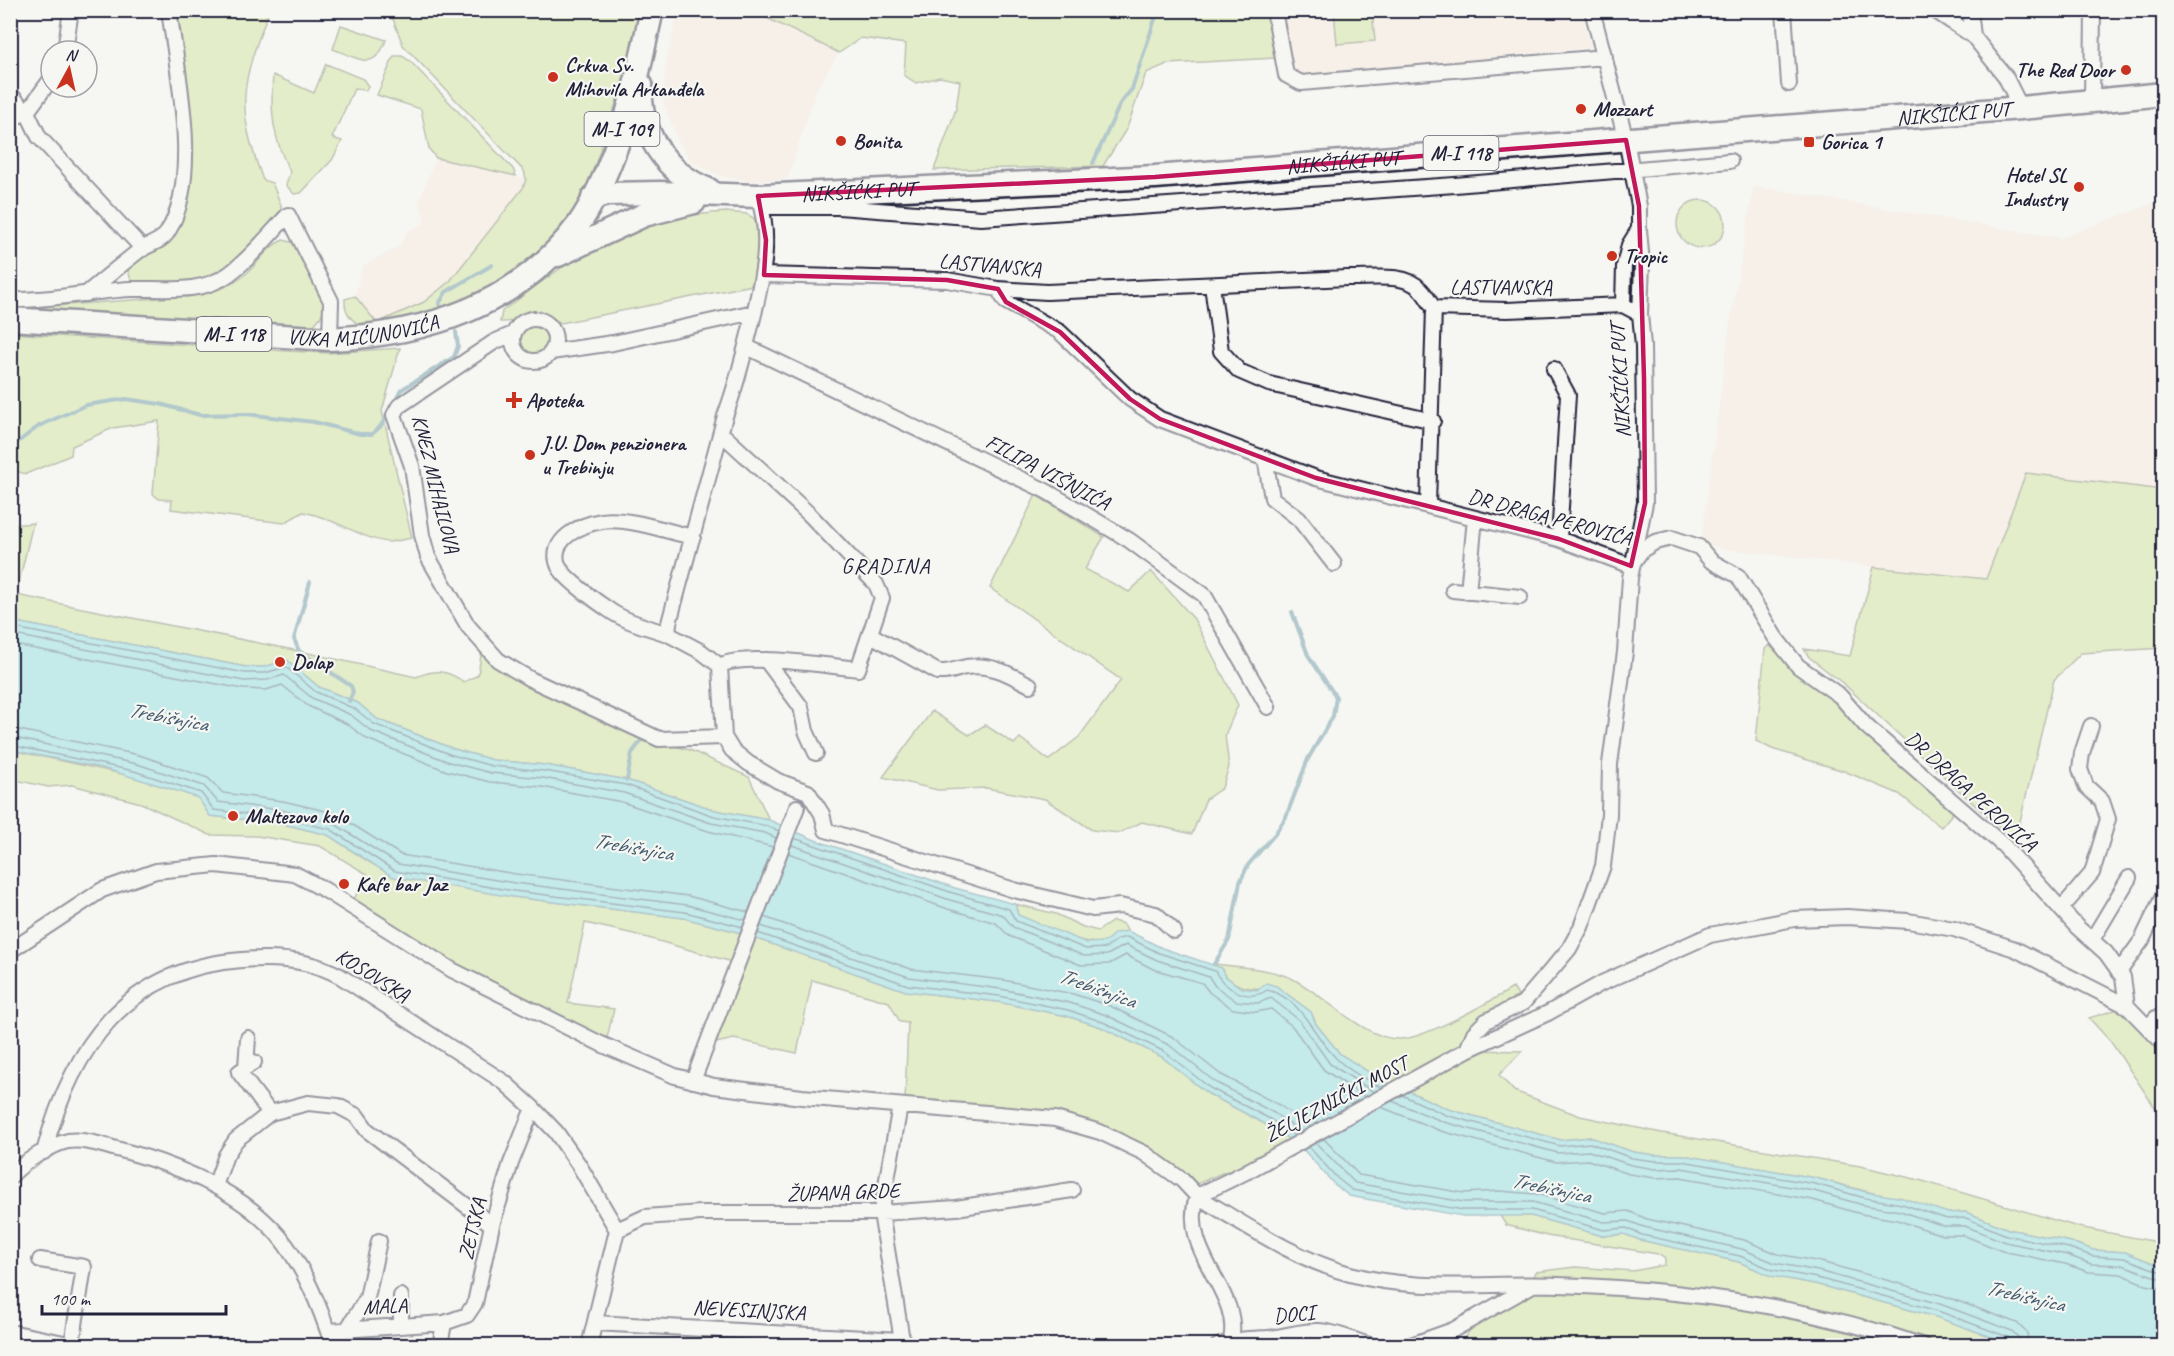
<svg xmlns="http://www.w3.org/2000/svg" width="2174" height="1356" viewBox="0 0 2174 1356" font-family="Caveat,sans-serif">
	<rect width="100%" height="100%" fill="#f6f6f2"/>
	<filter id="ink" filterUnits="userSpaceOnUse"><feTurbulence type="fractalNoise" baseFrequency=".0167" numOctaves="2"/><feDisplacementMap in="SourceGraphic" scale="12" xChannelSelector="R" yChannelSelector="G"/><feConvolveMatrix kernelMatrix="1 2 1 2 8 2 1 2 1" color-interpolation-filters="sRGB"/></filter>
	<g filter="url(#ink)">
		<path fill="#f8e8de" d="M678 11H752L839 53 816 90 787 180 747 181 721 176 693 163 679 143 663 102 666 63Z
			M1283 11H1582L1591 48 1304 75 1290 68Z
			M436 158 526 179 523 188 450 281 424 302 377 323 355 296 363 266 400 246 407 232 425 222 419 202Z
			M1754 186 2060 238 2157 202 2163 203V490L2026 473 1986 580 1724 549 1701 543 1729 330Z"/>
		<path fill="#cde297" stroke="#788269" stroke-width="1.5" d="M172 11H269C241 84 235 105 263 180L272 183 281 205V217L226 272 203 281 133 286 126 265 170 237 186 178Z
			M376 11H641L630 62 591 177 578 213 564 232 477 304 366 329C353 322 344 314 345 299L355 296 377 323 424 302 450 281 523 188 526 179 524 171 403 45 393 19Z
			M752 11H1267L1275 58 1167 64 1146 73 1127 128 1103 166 934 170 956 109 960 81 940 77 916 83 904 75 906 44 861 38 839 53Z
			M1334 11H1372L1375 41 1337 44Z
			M341 25 386 40C374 73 359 58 333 49Z
			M394 56H402L410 61 513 169 516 176 436 158 429 149 421 109 377 95Z
			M326 64 363 79 368 86 366 90 354 89 332 138 342 141 332 160 301 193 294 194 286 185 290 172C273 138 270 113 273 75L314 93Z
			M1677 224a24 24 0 1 1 48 0a24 24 0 1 1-48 0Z
			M727 212C733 213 741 213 746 214 771 222 759 265 757 284L561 323 544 313C526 316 518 323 500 322L502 311C543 282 584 246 632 229 663 218 695 214 727 212Z
			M283 240 298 244C315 273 344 305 307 330L11 309 200 295C218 290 234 285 248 272 260 261 268 246 283 240Z
			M521 340a13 13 0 1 1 26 0a13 13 0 1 1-26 0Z
			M11 333 287 351 328 353 400 348 382 411 412 538C404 539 396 542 388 542 361 539 333 517 303 512L284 523 171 509 172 500 159 499 153 494 159 421 113 428 72 446 71 455 26 474 11 470Z
			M2026 473 2163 490 2164 648 2081 653 2054 680 2015 842 1845 685 1809 657 1804 649 1850 656 1874 567 1986 579Z
			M1036 495 1104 537 1085 569 1129 592 1151 571 1194 619 1238 705 1225 735 1229 767 1222 788 1206 799 1192 834 1142 822 1119 833 1092 830 1045 799 986 788 938 790 883 777 932 711 969 735 985 725 1014 744 1020 738 1049 760 1079 737 1121 680 990 588Z
			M33 523 16 595 299 651 416 677C436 669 447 670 464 682L478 675 481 655 513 676 654 741 690 750 749 777 769 820 715 810 627 780 545 765 493 760 454 749 377 719 358 703 319 687 287 660 264 667H246L11 621V525Z
			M1769 645 1797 672 1827 693 1875 742 1958 807 1941 827 1899 794 1844 771 1772 749 1756 741 1765 649Z
			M11 750 132 776 199 798 210 816 279 823 328 835 372 864 513 897 684 918 734 931 906 991 998 1002 1067 1016 1101 1027 1162 1057 1207 1093 1267 1125 1293 1141 1234 1172 1226 1171 1197 1184 1103 1127 1074 1117 905 1100 908 1023 900 1022 889 1002 812 980 797 1053 734 1039 711 1044 739 964 634 934 585 923 568 1003 614 1009 606 1042 452 970 350 907 367 874 320 846 257 836 210 835 141 803 72 785 48 787 11 779Z
			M1015 904 1056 914 1083 927 1098 931 1113 921 1123 924 1128 931C1116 933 1112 939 1103 942 1084 947 1036 924 1018 915Z
			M1214 964C1238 967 1268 968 1291 978 1324 994 1365 1041 1401 1039 1427 1038 1489 1002 1513 988L1523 1003 1486 1021 1468 1050 1522 1051 1499 1075 1514 1091 1580 1116 1662 1133 1860 1166 1919 1180 2078 1227 2163 1243V1267L2125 1252 2093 1250 2071 1242 2008 1229 1966 1212 1948 1213 1816 1178 1682 1155H1655L1633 1152 1590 1137 1561 1140 1448 1109 1406 1090 1392 1087 1340 1054 1316 1024 1311 1012 1276 986C1245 992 1235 988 1214 964Z
			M2127 1006 2163 1044V1114L2154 1106 2111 1042 2089 1018Z
			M1499 1214 1531 1216 1603 1236 1624 1234 1640 1240 1739 1262 1771 1276 1815 1284 1936 1317 2014 1345H1936L1884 1329 1800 1309 1532 1281 1536 1272 1575 1267 1633 1271 1665 1265V1259L1658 1254 1547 1236 1506 1225Z
			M1501 1290 1601 1291 1753 1307 1911 1346H1458Z"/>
		<path fill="#89dbe1" stroke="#60919f" stroke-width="1.5" d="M11 621 246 667H264L287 660 319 687 358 703 377 719 454 749 493 760 545 765 627 780 715 810 769 820 815 840 955 888 1015 904 1018 915 1087 943 1105 942 1115 933 1128 931 1162 948 1222 968 1224 975 1241 988 1257 990 1266 983 1276 986 1311 1012 1316 1024 1340 1054 1392 1087 1406 1090 1448 1109 1561 1140 1590 1137 1633 1152 1655 1155H1682L1816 1178 1866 1192 1903 1198 1948 1213 1966 1212 2008 1229 2071 1242 2093 1250 2125 1252 2163 1267V1345H2014L1936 1317 1815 1284 1771 1276 1739 1262 1640 1240 1624 1234 1603 1236 1531 1216H1463L1349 1196 1333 1183 1301 1147 1267 1125 1207 1093 1162 1057 1101 1027 1067 1016 998 1002 906 991 734 931 684 918 513 897 393 877 328 835 279 823 210 816 198 798 168 788 102 768 11 750Z"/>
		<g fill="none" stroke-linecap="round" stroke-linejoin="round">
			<path stroke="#4b6c7d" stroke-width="1.5" d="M10 627 245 673H265L286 667 316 692 355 709 374 724 452 755 492 766 544 771 626 785 714 816 767 826 779 831
				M10 634 244 681 267 680 284 675 312 698 351 715 371 731 449 762 491 773 543 778 624 793 711 823 765 833 776 838
				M10 644 243 689 266 690 282 685 308 706 347 724 367 739 447 771 490 782 542 787 622 802 708 831 773 847
				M10 728 139 755 208 778 223 793 283 801 334 813 401 855 516 874 688 896 748 912
				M10 737 137 764 204 786 218 802 281 810 333 823 398 864 515 883 687 905 745 920
				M10 745 134 771 201 793 214 810 280 818 330 829 395 871 514 891 685 912 743 927
				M794 838 953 893 1009 909 1016 921 1086 949 1106 948 1118 939 1127 937 1159 953 1215 971C1224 989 1249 1003 1267 990 1301 997 1313 1035 1335 1057 1347 1070 1366 1079 1382 1088
				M792 845 950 900 1003 915 1013 927 1084 956 1107 955 1126 945 1157 960 1209 977 1215 986 1236 1001 1258 1003 1271 998 1299 1020 1330 1064 1374 1092
				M788 853 948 909 996 923 1009 936 1081 965 1109 964 1126 955 1153 969 1202 983 1210 993 1233 1009 1256 1012 1271 1009 1292 1026 1324 1070 1365 1097
				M764 917 911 969 1003 980 1073 994 1110 1006 1173 1037 1220 1074 1279 1105 1311 1127
				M761 926 909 977 1001 989 1070 1003 1106 1015 1169 1045 1215 1082 1274 1113 1302 1132
				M758 933 908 985 999 996 1068 1010 1103 1022 1165 1052 1210 1088 1270 1119 1295 1136
				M1402 1095 1446 1115 1560 1146 1590 1143 1632 1158 1655 1161H1682L1815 1184 1865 1198 1902 1204 1947 1219 1966 1218 2006 1235 2069 1248 2092 1256 2124 1258 2164 1273
				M1392 1101 1444 1122 1558 1153 1589 1151 1631 1165 1655 1169 1681 1168 1814 1191 1863 1205 1900 1211 1944 1226H1965L2005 1242 2067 1255 2091 1264 2123 1265 2164 1280
				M1381 1107 1441 1131 1556 1162 1588 1160 1629 1174 1655 1178 1680 1177 1813 1200 1861 1214 1897 1220 1942 1235H1963L2002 1251 2065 1264 2089 1272 2121 1274 2146 1285 2164 1289
				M1324 1139 1359 1175 1464 1193 1499 1191 1536 1194 1605 1213 1628 1211 1647 1219 1744 1240 1778 1254 1821 1262 1944 1296 2017 1323 2027 1333 2029 1346
				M1316 1143 1355 1183 1464 1202H1533L1604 1222 1628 1221 1644 1227 1742 1249 1775 1263 1818 1271 1940 1304 2012 1331 2018 1337 2020 1346
				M1309 1147 1337 1178 1352 1190 1463 1210H1532L1604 1230 1626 1228 1642 1235 1740 1256 1773 1270 1817 1278 1938 1311 2008 1337 2012 1346"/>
			<path stroke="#60919f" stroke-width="4" d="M1093 163 1121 102 1132 89 1158 10
				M443 312 439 304 446 292 492 265
				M394 404 401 390 454 357 458 346 456 332
				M10 448 39 426 86 405 126 399 160 404 200 415 246 414 314 422 360 434H372L380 427 390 411
				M310 582 294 639 299 651 351 686 353 692 349 701
				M627 780 632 753 641 741
				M1214 964 1229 940 1240 882 1248 865 1275 834 1286 817 1308 759 1333 716 1336 697 1308 655 1292 612"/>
			<g stroke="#22223b" stroke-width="18">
				<path id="street" d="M1274 10 1286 75 1301 83 1605 57
					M1784 10 1789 84
					M1934 10 1973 36 2005 76 2021 108
					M1970 10 1973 36
					M65 51 71 10
					M10 94 27 112 39 137 143 249
					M2092 100 2093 10
					M27 112 51 79
					M10 119 27 112
					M758 196C772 237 763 274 754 314 745 349 738 382 725 416L669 623 668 634 702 652 720 666 724 737 732 750 748 763 778 781 808 792 822 814 826 830 1014 890 1093 909 1120 906 1156 914 1174 931
					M762 207H839L981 218 1455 185 1730 161
					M1639 229 1642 264 1640 314
					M764 275 947 280 998 289 1047 292 1347 278C1368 279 1405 272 1420 289 1426 294 1429 302 1434 308L1507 310 1623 305
					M1212 285 1221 351 1239 371 1269 384 1433 421
					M998 289 1006 302 1060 332 1130 399 1160 419 1316 478 1559 539 1631 566
					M86 294C104 279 122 264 140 250 148 245 162 241 167 233 202 179 177 71 169 10
					M10 300C51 301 90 291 130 289 163 288 200 295 229 274 251 258 269 235 288 215L331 301 330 339
					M513 340a21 21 0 1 1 42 0a21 21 0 1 1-42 0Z
					M513 334 494 342 399 406 394 415 412 466 422 535 428 557 468 626 498 660 530 679 659 739 724 737
					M747 347 1046 491 1129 540 1204 595 1268 707
					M551 352 613 343 754 312
					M1554 369 1568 395 1559 539
					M1265 458 1272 498 1299 519 1334 564
					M1428 505 1434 308
					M1634 561 1642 550 1655 542 1672 538 1699 547 1711 561 1738 576 1775 637 1798 666 1840 696 1866 726 2004 846 2077 927 2106 953 2123 977 2127 1006
					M1453 590 1520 597
					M1468 592 1475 518
					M668 634C650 628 629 623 612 612 600 604 566 580 559 567 546 540 582 524 602 521 628 517 668 532 693 537
					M871 635 938 672C949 673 956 669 966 667 991 663 1009 674 1030 685
					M766 660 801 707 806 731 816 753
					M720 666C741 652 829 666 858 669L882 598 876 584 809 514 721 433
					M2061 909 2092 873 2108 819 2102 801 2086 786 2080 769 2082 753 2091 726
					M2092 940 2129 878
					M10 951 102 890 156 871 216 865 295 874 325 890 452 970 601 1044 675 1076 714 1086 802 1097 1055 1119 1100 1132 1144 1153 1182 1180 1197 1196C1246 1225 1295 1259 1350 1274 1419 1293 1488 1282 1558 1285 1681 1289 1807 1306 1924 1346
					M2119 972 2142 940 2164 894
					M2148 1028 2156 1018H2164
					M1467 1050 1474 1033 1486 1021 1523 1003 1569 949 1581 927 1603 866 1609 815 1610 764 1625 652 1630 578 1645 503 1643 346 1640 314 1623 305 1624 266 1629 245 1639 229V206L1626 140 1592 10
					M254 1062 239 1072 270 1113
					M246 1067 248 1038
					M693 1081 797 807
					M900 1106 881 1213 903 1346
					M44 1152C72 1047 126 968 242 960 275 957 311 960 340 976L504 1082 533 1108 556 1132 579 1165 617 1230
					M10 1177C22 1163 50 1145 68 1141 82 1139 99 1144 113 1148 172 1163 238 1188 279 1236 305 1268 320 1307 333 1346
					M215 1186 226 1155 236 1140 270 1113 308 1103 338 1106 357 1116 367 1130 492 1225
					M617 1230 645 1217 701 1213H881L956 1208 1072 1190
					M40 1260 84 1267 72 1344
					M595 1323 901 1340
					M401 1326V1296
					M348 1328 367 1298 379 1241
					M328 1331 444 1323
					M10 1332 79 1346
					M1231 1340C1242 1291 1179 1254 1197 1196L1246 1172 1467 1050 1548 1013 1602 983 1710 935 1794 919 1847 917 1908 921 1954 929 2015 949 2127 1006 2164 1044
					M440 1346 444 1323 467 1315 475 1303 492 1225 511 1163 533 1108
					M589 1346 617 1230
					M1218 1346C1234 1339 1251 1339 1268 1338 1285 1337 1301 1330 1319 1331 1338 1332 1354 1341 1373 1346
					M1408 1346 1453 1330 1531 1286"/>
			</g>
			<g stroke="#22223b" stroke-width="27">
				<g id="primary">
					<path d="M641 85C638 131 666 174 709 190"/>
					<path id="s1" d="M593 198 607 194 659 193 758 196 1155 177 2021 108 2164 94"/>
					<path d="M558 255 644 215 694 202"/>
					<path id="s2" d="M10 319 330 339C427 334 517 306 578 225 596 200 609 167 619 139 634 98 642 53 652 10"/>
				</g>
			</g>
			<use href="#street" stroke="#f6f6f2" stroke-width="14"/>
			<use href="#primary" stroke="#f6f6f2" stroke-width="22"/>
		</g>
	</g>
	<path d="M0 0H2174V1356H0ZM1626 140 1639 206 1644 378 1645 503 1631 566 1559 539 1316 478 1160 419 1130 399 1060 332 1006 302 998 289 947 280 764 275 766 240 758 196 1155 177Z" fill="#f6f6f2" fill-opacity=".55" fill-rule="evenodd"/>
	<path fill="none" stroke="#c2185b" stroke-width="4.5" stroke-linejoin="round" d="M1626 140 1639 206 1644 378 1645 503 1631 566 1559 539 1316 478 1160 419 1130 399 1060 332 1006 302 998 289 947 280 764 275 766 240 758 196 1155 177Z"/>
	<g fill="#c8321e" stroke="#f6f6f2" stroke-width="2">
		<circle cx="2126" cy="70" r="6"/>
		<circle cx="553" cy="77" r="6"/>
		<circle cx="1581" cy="109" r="6"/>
		<circle cx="841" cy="141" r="6"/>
		<rect x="1803" y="136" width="12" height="12" rx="3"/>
		<circle cx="2079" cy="187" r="6"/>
		<circle cx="1612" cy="256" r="6"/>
		<path d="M511 391h6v6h6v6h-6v6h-6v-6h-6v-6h6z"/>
		<circle cx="530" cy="455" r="6"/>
		<circle cx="280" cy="662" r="6"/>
		<circle cx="233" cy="816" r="6"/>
		<circle cx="344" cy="884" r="6"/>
	</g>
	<g text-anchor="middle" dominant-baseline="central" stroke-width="4.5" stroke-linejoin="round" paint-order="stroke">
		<g fill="#f6f6f2" stroke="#626272" stroke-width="1.5">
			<rect x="584.5" y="112" width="75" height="34" rx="4.5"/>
			<rect x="1423.5" y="136" width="75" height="34" rx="4.5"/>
			<rect x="196.5" y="317" width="75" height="34" rx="4.5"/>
		</g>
		<g font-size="20" font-weight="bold" fill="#22223b">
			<text x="622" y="129">M-I 109</text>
			<text x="1461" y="153">M-I 118</text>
			<text x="234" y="334">M-I 118</text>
		</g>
		<g font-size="21" font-weight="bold" fill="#22223b" stroke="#f6f6f2" text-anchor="start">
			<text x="565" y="65">Crkva Sv.<tspan x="565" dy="24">Mihovila Arkanđela</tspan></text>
			<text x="2114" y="70" text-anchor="end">The Red Door</text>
			<text x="1593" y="109">Mozzart</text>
			<text x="853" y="141">Bonita</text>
			<text x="1821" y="142">Gorica 1</text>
			<text x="2067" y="175" text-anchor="end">Hotel SL<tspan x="2067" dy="24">Industry</tspan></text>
			<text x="1624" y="256">Tropic</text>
			<text x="526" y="400">Apoteka</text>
			<text x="542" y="443">J.U. Dom penzionera<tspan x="542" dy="24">u Trebinju</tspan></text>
			<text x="292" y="662">Dolap</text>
			<text x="245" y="816">Maltezovo kolo</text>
			<text x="356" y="884">Kafe bar Jaz</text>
		</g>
		<g font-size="21" fill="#22223b" stroke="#f6f6f2">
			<text stroke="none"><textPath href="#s1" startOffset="1364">NIKŠIĆKI PUT</textPath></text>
			<text stroke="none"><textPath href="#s1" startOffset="752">NIKŠIĆKI PUT</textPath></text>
			<text stroke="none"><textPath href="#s1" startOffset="266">NIKŠIĆKI PUT</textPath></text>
			<text transform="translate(990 265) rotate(5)">LASTVANSKA</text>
			<text x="1501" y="287">LASTVANSKA</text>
			<text stroke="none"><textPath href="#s2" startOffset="354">VUKA MIĆUNOVIĆA</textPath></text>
			<text transform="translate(1620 381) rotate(-93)">NIKŠIĆKI PUT</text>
			<text transform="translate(1048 472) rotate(28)">FILIPA VIŠNJIĆA</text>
			<text transform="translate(436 484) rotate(76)">KNEZ MIHAILOVA</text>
			<text transform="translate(1550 517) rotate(15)">DR DRAGA PEROVIĆA</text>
			<text transform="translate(1971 791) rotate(42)">DR DRAGA PEROVIĆA</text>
			<text transform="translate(373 975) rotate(32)">KOSOVSKA</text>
			<text transform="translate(1336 1099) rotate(-28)">ŽELJEZNIČKI MOST</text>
			<text transform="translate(843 1192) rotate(-2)">ŽUPANA GRDE</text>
			<text transform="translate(472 1229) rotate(-77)">ZETSKA</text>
			<text transform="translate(385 1306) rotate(-3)">MALA</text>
			<text transform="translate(749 1310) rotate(3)">NEVESINJSKA</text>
			<text transform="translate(1294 1314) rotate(-6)">DOCI</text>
		</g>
		<g font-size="22" letter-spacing="1.5" fill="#22223b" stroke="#f6f6f2">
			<text x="886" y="566">GRADINA</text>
		</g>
		<g font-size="22" font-style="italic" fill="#415a6d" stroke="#f6f6f2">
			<text transform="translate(168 717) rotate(11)">Trebišnjica</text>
			<text transform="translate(633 847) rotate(10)">Trebišnjica</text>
			<text transform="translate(1097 988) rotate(20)">Trebišnjica</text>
			<text transform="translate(1551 1188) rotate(12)">Trebišnjica</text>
			<text transform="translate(2025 1296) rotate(13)">Trebišnjica</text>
		</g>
	</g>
	<rect width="2174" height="1356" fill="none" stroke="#f6f6f2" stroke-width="36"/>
	<rect x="18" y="18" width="2138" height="1320" fill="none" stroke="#22223b" stroke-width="2" filter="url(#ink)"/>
	<g transform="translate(69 69) rotate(8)"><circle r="28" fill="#f6f6f2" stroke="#a1a1a9" stroke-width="1.5"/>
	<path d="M0-4.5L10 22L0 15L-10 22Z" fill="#c8321e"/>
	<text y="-9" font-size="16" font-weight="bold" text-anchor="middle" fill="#22223b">N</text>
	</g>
	<path d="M42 1305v9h184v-9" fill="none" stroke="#22223b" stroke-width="3"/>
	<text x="51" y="1305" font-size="18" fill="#22223b" stroke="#f6f6f2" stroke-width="4.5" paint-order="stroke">100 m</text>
</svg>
